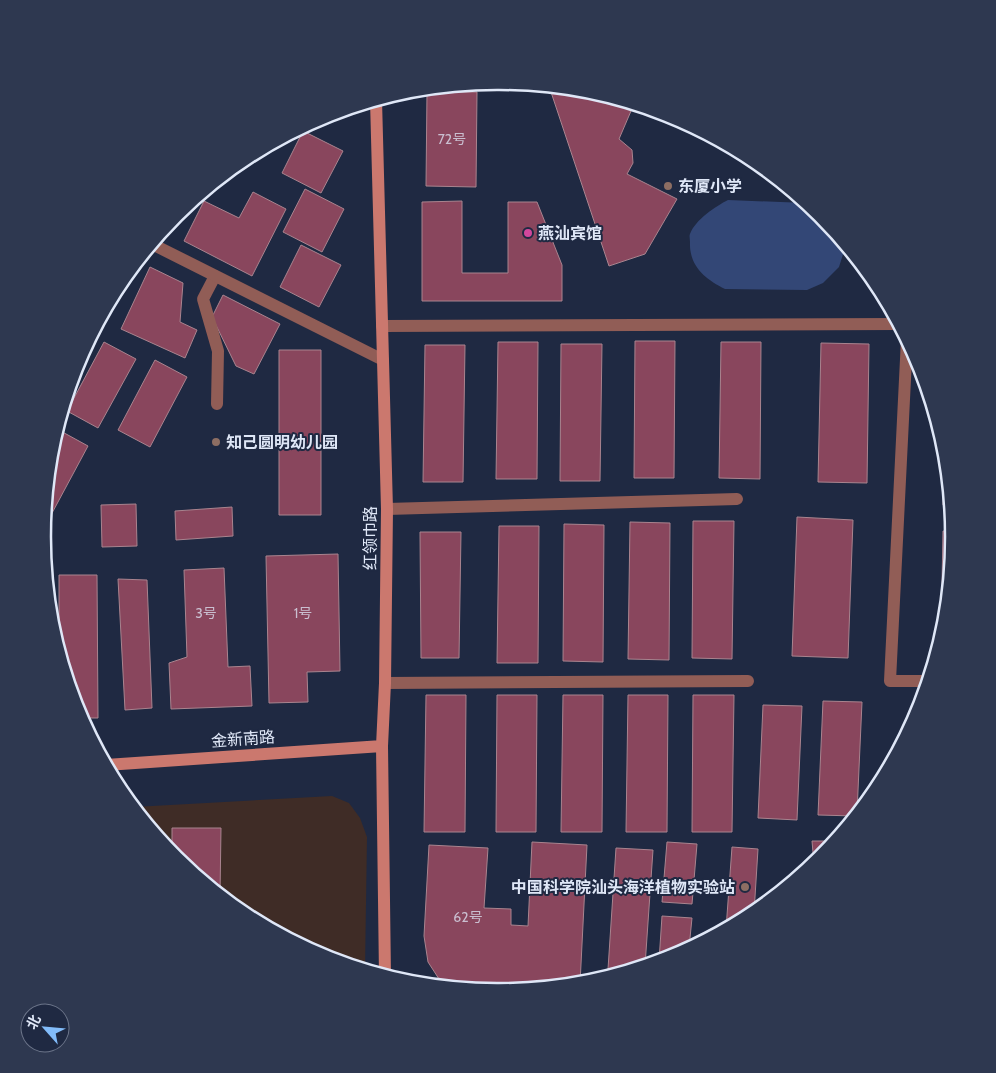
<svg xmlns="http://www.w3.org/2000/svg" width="996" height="1073" viewBox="0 0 996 1073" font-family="Cabin,'Noto Sans SC',sans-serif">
	<rect width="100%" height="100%" fill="#1f2942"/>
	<path fill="#3f2c26" d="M332 796 349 803 360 818 367 837 365 970 323 957 245 915 176 858 134 807Z"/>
	<path fill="#334776" d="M728 200 806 203 820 215 844 244 845 248 839 267 823 283 807 290 725 289C705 279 689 266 690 242 690 239 689 236 690 234 695 220 716 206 728 200Z"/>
	<path fill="#89465d" stroke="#a9848f" d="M549 86 587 90 634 104 619 139 632 150 633 163 627 174 677 199 645 254 609 266Z
		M427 92H477L476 187 426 186Z
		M303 131 343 151 321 193 282 173Z
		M305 189 344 209 322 252 283 232Z
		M253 192 286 209 252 276 184 241 204 201 239 218Z
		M462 201V273H508V202H537L562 265V301H422V202Z
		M181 210 166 238 159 235 176 214Z
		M301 245 341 265 319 307 280 287Z
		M150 267 183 283 180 322 197 330 185 358 121 329Z
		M223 295 280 324 254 374 236 366 212 317Z
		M635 341H675L674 478H634Z
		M104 342 136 359 98 428 67 411Z
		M498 342H538L537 479H496Z
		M721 342H761L760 479 719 478Z
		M821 343 869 344 867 483 818 482Z
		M561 344H602L600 481H560Z
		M425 345H465L463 482H423Z
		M279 350H321V515H279Z
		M155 360 187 377 150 447 118 430Z
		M57 429 88 446 51 515 45 511 51 447Z
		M944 444 945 448 950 505H943Z
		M136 504 137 546 102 547 101 505Z
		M232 507 233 536 176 540 175 511Z
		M797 517 853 520 848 658 792 656Z
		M693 521H734L732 659 692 658Z
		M630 522 670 523 669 660 628 659Z
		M564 524 604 525 603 662 563 661Z
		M499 526H539L538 663H497Z
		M943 531H953L954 536 945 626 941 637Z
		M420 532H461L459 658H421Z
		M338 554 340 671 307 672 308 702 269 703 266 556Z
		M224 568 228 667 250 666 252 706 171 709 169 663 187 657 184 570Z
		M59 575H97L98 718H81L77 711 59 651Z
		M118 579 147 580 152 708 125 710Z
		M426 695H466L465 832H424Z
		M497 695H537L536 832H496Z
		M563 695H603L602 832H561Z
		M628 695H668L667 832H626Z
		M693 695H734L732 832H692Z
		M823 701 862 702 857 813 855 816 818 815Z
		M763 705 802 706 797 820 758 818Z
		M172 828H221L220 895 172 854Z
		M812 841H834L814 864Z
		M532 842 587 845 580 984 498 992 448 987 439 979 428 962 424 936 429 845 488 848 484 908 511 909V925L528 926Z
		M667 842 697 844 692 904 662 902Z
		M732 847 758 849 754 913 726 929Z
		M616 848 653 850 645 966 630 970 608 969Z
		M662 916 692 918 689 948 672 957 659 961Z"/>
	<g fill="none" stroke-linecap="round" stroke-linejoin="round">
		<path stroke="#915d56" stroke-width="12" d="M215 276 203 299 218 351 217 404"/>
		<path stroke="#915d56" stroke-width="12" d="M152 244 383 360
			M382 326 898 324
			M907 339 890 681H928
			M387 509 737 499
			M385 683 748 681"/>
		<path stroke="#cb786e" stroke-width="12" d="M376 100 387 509 385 683 382 746 385 976
			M106 765 382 746"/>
	</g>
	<g fill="#8d6e63" stroke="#1f2942" stroke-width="2">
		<circle cx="668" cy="186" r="5"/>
		<circle cx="216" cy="442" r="5"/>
		<circle cx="745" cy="887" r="5"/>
	</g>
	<circle fill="#d1479c" stroke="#1f2942" stroke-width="2" cx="528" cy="233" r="5"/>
	<g text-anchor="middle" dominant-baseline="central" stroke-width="4" stroke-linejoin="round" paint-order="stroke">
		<g font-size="14" fill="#cabfd0">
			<text x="452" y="139">72号</text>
			<text x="206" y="613">3号</text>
			<text x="303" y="613">1号</text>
			<text x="468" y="917">62号</text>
		</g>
		<g font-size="16" font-weight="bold" fill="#dfe7f7" stroke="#1f2942" text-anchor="start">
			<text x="678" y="186">东厦小学</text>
			<text x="538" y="233">燕汕宾馆</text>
			<text x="226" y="442">知己圆明幼儿园</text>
			<text x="735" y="887" text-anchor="end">中国科学院汕头海洋植物实验站</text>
		</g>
		<g font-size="16" fill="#dfe7f7" stroke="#1f2942">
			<text transform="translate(370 538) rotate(-90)">红领巾路</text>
			<text transform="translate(243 739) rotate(-4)">金新南路</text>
		</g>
	</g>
	<path d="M0 0H996V1073H0ZM497 90H499A446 446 0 0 1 945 536V537A446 446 0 0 1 499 983H497A446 446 0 0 1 51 537V536A446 446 0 0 1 497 90Z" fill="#2e3850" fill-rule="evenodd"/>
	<path fill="none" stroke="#dfe7f7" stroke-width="2.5" d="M497 90H499A446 446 0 0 1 945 536V537A446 446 0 0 1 499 983H497A446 446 0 0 1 51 537V536A446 446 0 0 1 497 90Z"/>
	<g transform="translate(45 1028) rotate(297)"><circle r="24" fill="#1f2942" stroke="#6c758a"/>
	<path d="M0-4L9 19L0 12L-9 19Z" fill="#82bcfa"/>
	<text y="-8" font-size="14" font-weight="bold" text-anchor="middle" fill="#dfe7f7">北</text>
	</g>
</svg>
